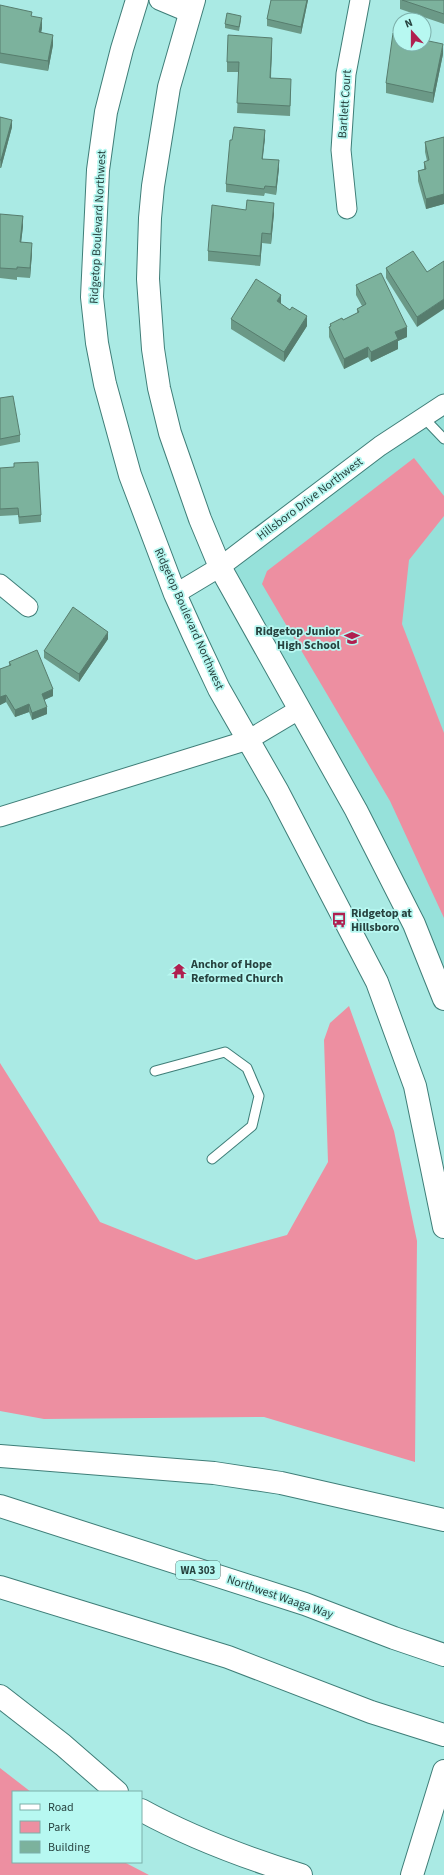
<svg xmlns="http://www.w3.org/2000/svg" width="444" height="1875" viewBox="0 0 444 1875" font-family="'Source Sans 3',sans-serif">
	<rect width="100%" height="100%" fill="#aaeae4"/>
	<path fill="#96e1da" d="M444 404V999L220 567Z"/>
	<path fill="#ed8fa1" d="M414 458 444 496V516L409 560 402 624 444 733V918L390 801 262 584 267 571Z
		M349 1006 394 1131 417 1241 415 1462 264 1417 44 1419 0 1411V1063L100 1222 196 1260 287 1235 328 1162 324 1040 330 1023Z
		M0 1768 31 1792H13V1862H124L149 1875H0Z"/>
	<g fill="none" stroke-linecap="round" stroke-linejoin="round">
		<g stroke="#3f7e78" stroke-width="11">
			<path id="service" d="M423 417 444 439
				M155 1071 225 1052 247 1068 259 1096 252 1126 212 1159"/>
		</g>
		<g stroke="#3f7e78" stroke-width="21">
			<path id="minor" d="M159 0 190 13
				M347 209 341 150 346 74 360 0
				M0 584 28 607
				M175 594 220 567 380 446 444 404
				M0 817 248 740 300 709"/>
		</g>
		<g stroke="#3f7e78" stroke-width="24">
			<path id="secondary" d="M137 0 122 49 106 112 98 170 92 297 97 343 105 384 130 475 175 594 194 636 219 689 278 792 377 982 415 1086 444 1227
				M194 0 169 87 153 186 150 218 148 279 153 349 159 388 170 433 200 519 220 567 356 810 414 924 444 999
				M412 1875 444 1771"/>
		</g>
		<g stroke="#3f7e78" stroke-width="24">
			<path id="trunk" d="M0 1456 214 1473 281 1483 444 1520
				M0 1506 305 1604 394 1638 444 1655
				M0 1587 228 1657 371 1712 444 1735
				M0 1696 63 1745 117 1792
				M141 1810C192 1838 246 1858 301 1875"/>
		</g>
		<use href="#service" stroke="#fff" stroke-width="9"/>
		<use href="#minor" stroke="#fff" stroke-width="19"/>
		<use href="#secondary" stroke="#fff" stroke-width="22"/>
		<use href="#trunk" stroke="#fff" stroke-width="22"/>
	</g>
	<path fill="#6b9987" d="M271 0H308L301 34 267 26V19Z
		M400 0H444V24L400 9Z
		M0 5 32 17 42 28 41 33 53 45 48 71 0 63Z
		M241 20 239 31 225 28V24Z
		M272 48 271 78 291 89 290 116 237 113 239 72H227V62Z
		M443 54 433 103 386 93V83Z
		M0 117 12 127 1 168H0Z
		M444 137V204L426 209 418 181V171L424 169V162L427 161 425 152V142Z
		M265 138 262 159 279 168 276 195 265 193 264 196 226 192V184Z
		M246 210 274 213 271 244 262 243 260 266 208 261V251Z
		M0 214 23 226 21 242 32 253 30 278 17 277V280L0 278Z
		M386 268 427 272 417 327 386 278Z
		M356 285 407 337 398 341V349L371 362 368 357 344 369 329 337V327H330V324L343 320 357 313V309L362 306 356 295Z
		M281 304 290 310 307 326 284 362 231 329V319Z
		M0 398 20 435V442L0 446Z
		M0 468 41 515V522L19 524 18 515 0 516Z
		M108 639 79 682 44 658V651Z
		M9 662 53 696 44 700 47 714 32 720 29 712 15 717 6 702 0 705V669L9 666Z"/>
	<path fill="#577d6e" d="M307 0H308L301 34V27Z
		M42 18V28L39 42V32Z
		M53 35V45L48 71V61Z
		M272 38V48L270 88V78Z
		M443 44V54L433 103V93Z
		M12 120V127L1 168V160Z
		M265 130V138L262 166V159Z
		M279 160V168L276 195V187Z
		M444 194V204L426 209V199Z
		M274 203V213L271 244V234Z
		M23 216V226L20 252V242Z
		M262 233V243L260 266V256Z
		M32 243V253L30 278V268Z
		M281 295V305L277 301Z
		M444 299V309L417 327V317Z
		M307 316V326L284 362V352Z
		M407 327V337L398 341V349L371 362V352L395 332Z
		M368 347V357L344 369V359Z
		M108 632V639L79 682V674Z
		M53 689V696L42 701V694Z
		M6 695V702L0 705V697Z
		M29 704V712L15 717V710Z
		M47 707V714L32 720V713Z"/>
	<path fill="#7cb29d" stroke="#577d6e" d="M271 0H307L301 27 267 19Z
		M402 0H444V14Z
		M0 5 32 12 31 16 42 18 39 32 53 35 48 61 0 53Z
		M227 13 241 16 239 27 225 24Z
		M393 33 400 35V44H424V40L443 44 433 93 386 83Z
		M228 35 272 38 270 78 291 79 290 106 237 103 239 62H227Z
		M0 117 12 120 1 160H0Z
		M234 127 265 130 262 159 279 160 276 187 265 186 264 189 226 184 230 140H232Z
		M444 137V194L426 199 418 171 426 169 424 162 429 160 425 142Z
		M247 200 274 203 271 234 262 233 260 256 208 251 212 205 246 210Z
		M0 214 23 216 20 242 32 243 30 268 17 267V269L0 268Z
		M413 251 427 272 444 261V299L417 317 386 268Z
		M381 273 407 327 395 332 398 339 371 352 368 347 344 359 329 327 331 326 330 324 342 318 343 320 359 312 357 309 366 304 356 285Z
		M256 279 281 295 277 301 290 310 292 307 307 316 284 352 231 319Z
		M13 396 20 435 0 439V398Z
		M38 462 41 515 19 517 18 508 0 509V468L14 467V463Z
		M73 607 108 632 79 674 44 651Z
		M37 650 53 689 42 694 47 707 32 713 29 704 15 710 6 695 0 697V669L11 665 9 662Z"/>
	<defs>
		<g id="school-bare" transform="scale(1.2)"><path d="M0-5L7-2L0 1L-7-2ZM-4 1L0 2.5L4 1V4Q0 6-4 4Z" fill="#b01f4f" stroke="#b7f8f1" stroke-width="2.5" paint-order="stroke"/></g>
		<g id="bus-bare" transform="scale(1.2)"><path d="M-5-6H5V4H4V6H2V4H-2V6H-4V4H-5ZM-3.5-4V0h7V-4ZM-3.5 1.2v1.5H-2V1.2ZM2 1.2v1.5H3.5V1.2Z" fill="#b01f4f" stroke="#b7f8f1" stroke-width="2.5" paint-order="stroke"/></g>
		<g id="temple-bare" transform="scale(1.2)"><path d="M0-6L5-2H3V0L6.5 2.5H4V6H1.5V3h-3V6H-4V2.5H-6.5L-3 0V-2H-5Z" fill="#b01f4f" stroke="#b7f8f1" stroke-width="2.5" paint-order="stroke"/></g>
	</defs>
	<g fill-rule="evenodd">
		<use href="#school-bare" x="352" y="638"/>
		<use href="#bus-bare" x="339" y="920"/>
		<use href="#temple-bare" x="179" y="971"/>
	</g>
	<g text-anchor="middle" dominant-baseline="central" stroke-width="3.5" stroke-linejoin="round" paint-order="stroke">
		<rect fill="#b7f8f1" stroke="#527974" stroke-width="1" x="176" y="1561" width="44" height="18" rx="3"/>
		<g font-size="11" font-weight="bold" fill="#27423f">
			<text x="198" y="1570">WA 303</text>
		</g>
		<g font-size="12" fill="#27423f" stroke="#b7f8f1">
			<text transform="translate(345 104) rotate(-86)">Bartlett Court</text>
			<text transform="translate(98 227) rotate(-87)">Ridgetop Boulevard Northwest</text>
			<text transform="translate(310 499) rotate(-37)">Hillsboro Drive Northwest</text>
			<text transform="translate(189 619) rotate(66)">Ridgetop Boulevard Northwest</text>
			<text transform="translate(280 1597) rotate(19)">Northwest Waaga Way</text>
		</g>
		<g font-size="12" font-weight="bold" fill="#27423f" stroke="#b7f8f1" text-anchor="start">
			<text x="340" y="631" text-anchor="end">Ridgetop Junior<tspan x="340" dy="14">High School</tspan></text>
			<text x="351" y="913">Ridgetop at<tspan x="351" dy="14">Hillsboro</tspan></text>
			<text x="191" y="964">Anchor of Hope<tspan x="191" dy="14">Reformed Church</tspan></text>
		</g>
	</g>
	<rect x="12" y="1791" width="130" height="72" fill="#b7f8f1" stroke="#7dafaa"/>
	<rect x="20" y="1804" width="20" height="6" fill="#ffffff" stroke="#7dafaa"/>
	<text x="48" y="1811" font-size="12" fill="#27423f">Road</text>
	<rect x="20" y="1821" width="20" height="12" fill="#ed8fa1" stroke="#7dafaa"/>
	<text x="48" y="1831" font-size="12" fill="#27423f">Park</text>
	<rect x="20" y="1841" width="20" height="12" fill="#7cb29d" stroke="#7dafaa"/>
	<text x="48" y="1851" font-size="12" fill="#27423f">Building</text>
	<g transform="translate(412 32) rotate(339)"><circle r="19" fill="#b7f8f1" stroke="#7dafaa"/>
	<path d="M0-3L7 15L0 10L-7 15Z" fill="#b01f4f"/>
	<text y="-6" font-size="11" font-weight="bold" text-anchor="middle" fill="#27423f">N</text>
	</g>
</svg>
